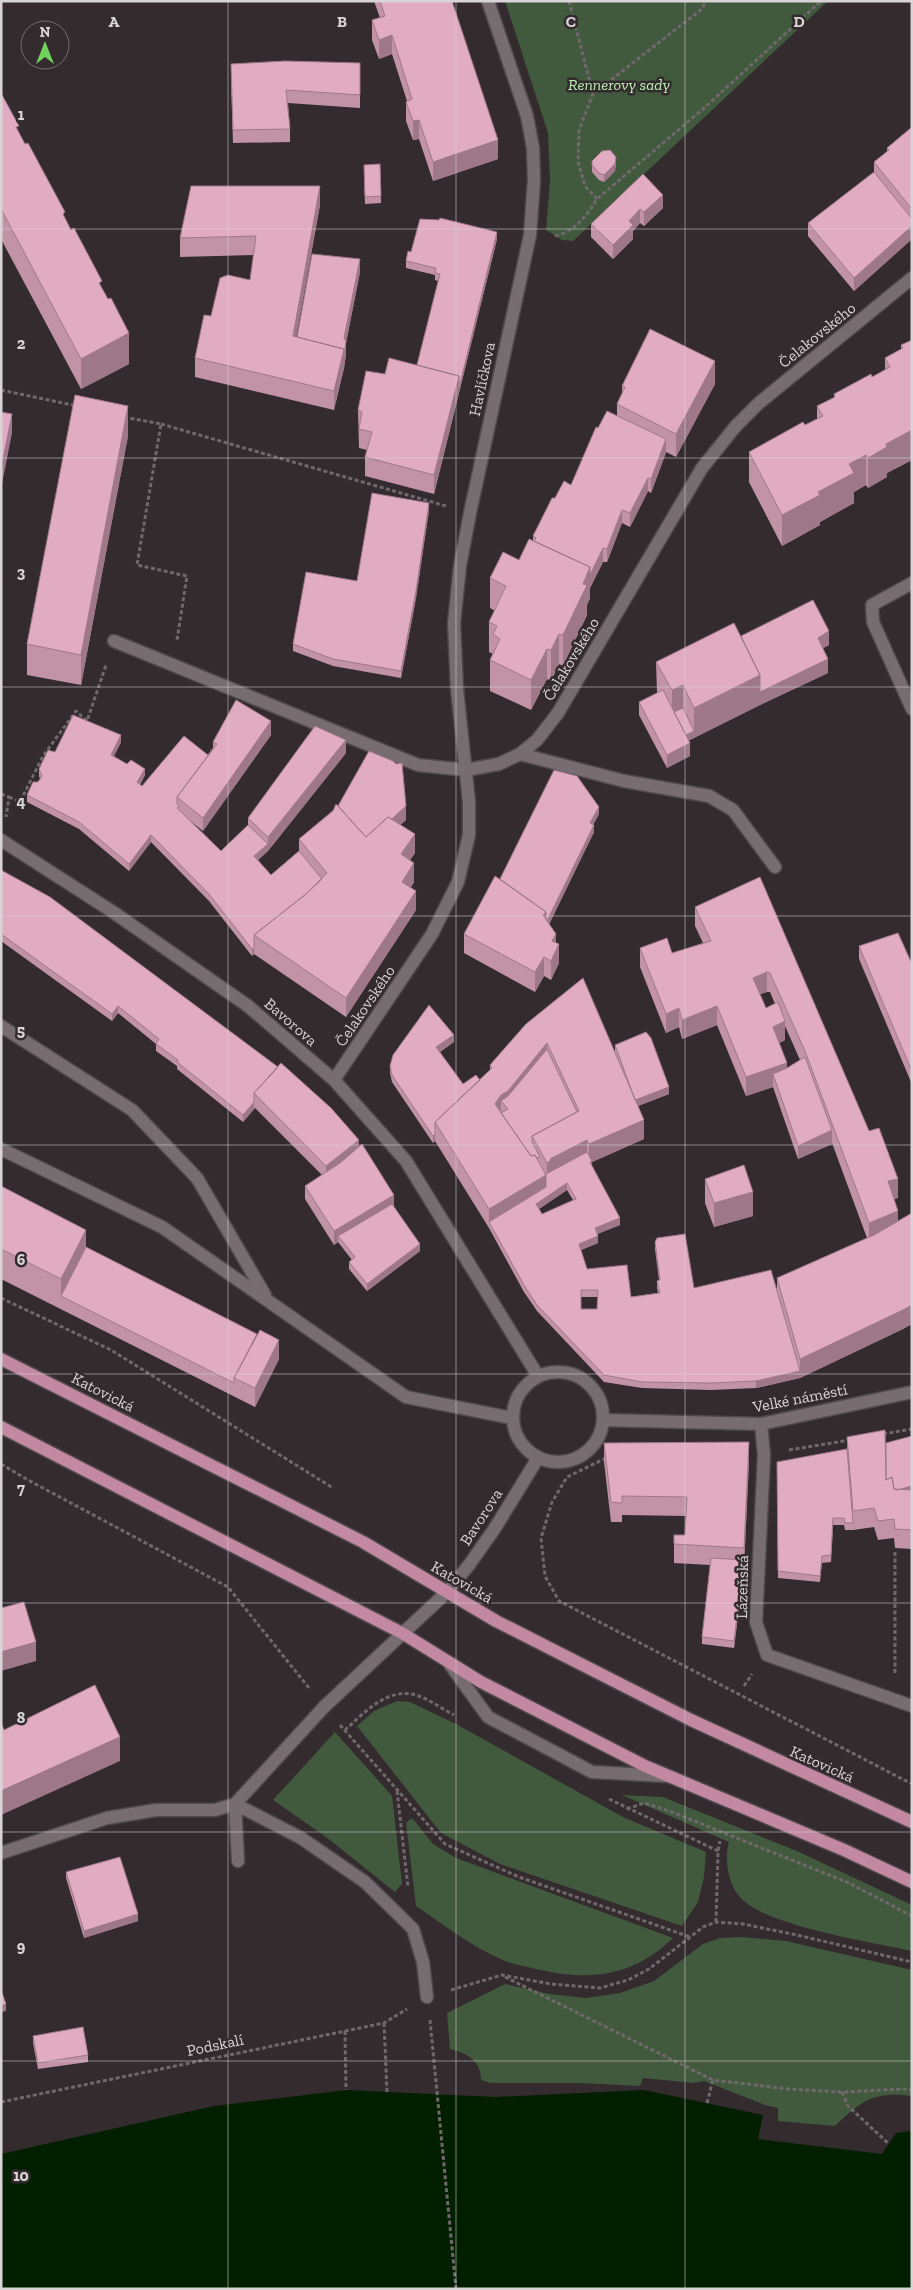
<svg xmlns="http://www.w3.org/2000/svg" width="913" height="2290" viewBox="0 0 913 2290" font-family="'Zilla Slab',serif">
	<rect width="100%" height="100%" fill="#332b2e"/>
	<path fill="#41593d" d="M505 1H828L573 241 562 240 546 230 550 181 548 133Z
		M397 1701 410 1702 456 1724 623 1817 706 1852 704 1877 698 1902 682 1926 500 1864 441 1833 357 1726 374 1711Z
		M335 1732 392 1796 402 1884 395 1892 326 1837 273 1800Z
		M622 1795 663 1797 799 1852 912 1905V1951C872 1942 763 1926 739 1896 728 1883 724 1859 729 1842Z
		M410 1819H413L433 1844 456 1858 673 1938C632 1978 586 1982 532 1968 523 1966 512 1964 503 1960 472 1947 444 1925 416 1906L406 1823Z
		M741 1937 786 1941 912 1970V2096C874 2091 861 2101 835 2126L778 2121V2108L765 2105 704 2081 694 2083 643 2078 640 2086 581 2083H491L481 2080C481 2060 466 2053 450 2049L447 2013 505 1984 550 1994 586 1998 620 1993 654 1981 703 1944 720 1938Z"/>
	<path fill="#021f00" d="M346 2090 495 2097 644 2090 763 2115 758 2139 882 2154 896 2133 912 2131V2289H1V2154L214 2106Z"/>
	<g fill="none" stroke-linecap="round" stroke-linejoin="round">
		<g stroke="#50494c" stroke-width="15">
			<path id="minor" d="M912 583 872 605 873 622 912 709
				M114 641 418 765 466 770 499 764 520 754 537 740 558 713 702 468 735 427 759 403 912 278
				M520 754 624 781 709 796 733 810 775 867
				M1 840 113 912 248 1006 334 1080 406 1161 538 1376
				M1 1026 132 1110 197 1178 265 1295
				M334 1080 432 934 458 882 469 835V802L457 689 454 623 460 566 470 513 530 235 534 180 533 148 527 116 488 1
				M1 1149 162 1227 406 1397 512 1418
				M513 1417a45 45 0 1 1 90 0a45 45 0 1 1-90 0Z
				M603 1420 761 1424 912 1392
				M761 1424 764 1455 756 1622 767 1655 912 1706
				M449 1663 488 1717 592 1772 667 1776
				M235 1804 301 1838 365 1882 413 1929 423 1962 427 1997
				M235 1804 238 1861
				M1 1853 107 1818 156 1810H215L235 1804 324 1707 447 1592 469 1565 495 1528 538 1458"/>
		</g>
		<g stroke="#50494c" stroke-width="15">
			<path id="major" d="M1 1359 363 1542 496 1621 691 1720 912 1822
				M1 1427 402 1633 481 1682 645 1766 844 1850 912 1882"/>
		</g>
		<path stroke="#70696c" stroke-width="3" stroke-dasharray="4 2.5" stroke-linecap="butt" d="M569 1 593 94
			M597 199 585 186 578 162 579 130 593 94 703 8 705 1
			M555 236C576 231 586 216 597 199L703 109 821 1
			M1 390 77 406
			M124 417 161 424 137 565 187 576 177 640
			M161 424 446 506
			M1 794 9 797 6 817
			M9 797 20 802 43 756 76 711 87 721 106 665
			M1 1298 111 1350 333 1488
			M883 1434 912 1429
			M789 1450 850 1440
			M606 1458 567 1477 552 1502 541 1538 545 1576 559 1601 912 1784
			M1 1464 28 1480 228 1587 309 1688
			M895 1673V1551
			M744 1686 752 1674
			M340 1725 445 1844 519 1877 690 1937
			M345 1730C364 1713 387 1687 416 1695 429 1699 442 1709 454 1715
			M397 1791 408 1887
			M609 1799 718 1851
			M627 1809 644 1803 672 1812 849 1883 912 1916
			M716 1922 718 1851 720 1841
			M505 1977 713 2080 788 2089 842 2092 904 2089 912 2090
			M451 1990 502 1975 551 1984 600 1988 628 1980 649 1969 703 1927 716 1922 743 1924 797 1935 912 1962
			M430 2020 456 2289
			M384 2023 387 2092
			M345 2031 346 2090
			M842 2092 848 2106 889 2144
			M1 2102 384 2023 407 2009
			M707 2103 713 2080"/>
		<use href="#minor" stroke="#776d71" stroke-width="12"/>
		<use href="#major" stroke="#c388a2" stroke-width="12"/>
	</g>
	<path fill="#c293a7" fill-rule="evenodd" d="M374 1H452L498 159 433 181 419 139 413 140 406 121V102L407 101 392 54 379 59 372 40V20L380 18Z
		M360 63V108L288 103 290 129V142L233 143 231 77Z
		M1 93 19 133 102 288 129 364 81 389 1 239Z
		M912 127V239L854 291 808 236V223L874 172V162L887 152V148Z
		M592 161 616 164 615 171 604 182 599 180 592 172Z
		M380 164 381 203 365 204 364 172Z
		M643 174 663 208 644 226 640 223 633 231V239L613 259 591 237V224Z
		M320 205 296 337H297L360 272 346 343V354L344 368 334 410 195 377V358L211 316 250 280 254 255 180 257V238Z
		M497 239 434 494 365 476V457L367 450 359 448 358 410 385 374 417 365 438 281 435 280V275L406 268V261L411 252Z
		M912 340V460L887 473V477L868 488 866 485 854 492V503L820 522V525L782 546 749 482V452L817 419V406L834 398V394L872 377 885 370V358L901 349V345Z
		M715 384 676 457 666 452 651 493 648 491 630 527 622 523 607 562H603L590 588V598L587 605V615L563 666 559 664 551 681 547 679 531 710 490 691V660L493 654 489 652V622L495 611 490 608V578L519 560 533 541V536L555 498 571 485 598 428 617 416V404L622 393V386Z
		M128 436 81 685 27 675V644Z
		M429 510 416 598 401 678 333 666 293 651V644Z
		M741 636 829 645 823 648 828 673 760 705 688 741 690 756 667 768 639 715V702L657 693 656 662Z
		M271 735 203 831 189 820 221 851 248 825V818L346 753 268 851 258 860 271 875 299 851V839L338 806 406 820 400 825 415 853 410 860 414 882 411 887 416 910 346 1017 254 954 252 956 209 901 151 842 129 871 79 829 27 802V795L38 782 40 779 39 776V769L121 742 114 756 145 775 140 785 142 786 208 755 213 748V742Z
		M599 814 593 825 594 832 549 924 556 943 559 963 551 980 544 976 535 992 464 953V934L500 879Z
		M1 870 359 1146 420 1251 367 1291 349 1269V1262L352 1260 338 1242 334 1245 305 1199V1186L322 1175 255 1108 243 1122 177 1069V1066L156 1051V1044L118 1013 112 1021 1 941Z
		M760 877 898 1198 894 1199 898 1221 912 1213V1324L903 1329 800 1378 756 1388 711 1390 642 1388 604 1382 537 1311 524 1292 489 1228 435 1141 433 1143 392 1082 390 1073V1066L454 1042 440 1052 463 1084 480 1080 490 1070V1065L526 1024 615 1052V1045L669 1094 638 1106 644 1139 592 1162V1166L620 1225 597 1234 598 1243 581 1250 587 1269 631 1297 658 1293 657 1288V1281L659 1280 655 1249V1242L694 1288 777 1290V1278L867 1238 832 1143V1144L798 1159 773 1087 746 1096 717 1025 682 1039 679 1027 666 1033 640 967V948L672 953 703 943 695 926V907ZM767 992H770L775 1004 766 1008 760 994ZM785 1026 800 1060 787 1068 779 1043 785 1040ZM567 1190 573 1200 542 1214 539 1209ZM581 1297H598L597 1309H581Z
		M859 946 912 964 911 1082 859 959Z
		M705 1179 753 1216 714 1227 705 1203Z
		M1 1186 86 1247 279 1359 255 1407 1 1279Z
		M912 1436V1549L895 1548 894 1538 878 1540 874 1527 853 1530H845L844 1525H833L831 1562 822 1563 820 1582 778 1578 777 1462 847 1449V1437L886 1443Z
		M604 1443 749 1461 744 1567 734 1648 702 1644V1637L710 1565 674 1563V1535H685L686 1516 622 1515V1522H611L604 1462Z
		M66 1872 138 1921 84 1938 66 1878Z
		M33 2036 88 2055V2062L38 2069 33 2043Z"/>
	<path fill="#9e7888" d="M392 35V54L379 59V40Z
		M419 120V139L413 140V121Z
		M498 140V159L433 181V162Z
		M616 157 615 171 604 182V175Z
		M320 186V205L293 355V336Z
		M663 195V208L644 226V212Z
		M640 209V223L633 231V239L613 259V245L629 221Z
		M912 226V239L854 291V278Z
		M497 232V239L434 494V475L459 376Z
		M360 259V272L346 343V354L344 368 334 410V391Z
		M129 333V364L81 389V359Z
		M715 361V384L676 457V434Z
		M128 406V436L81 685V655Z
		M12 414V433L1 489V470Z
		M912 430V460L887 473V477L868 488V458L886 444Z
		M666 439V453L651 493V479Z
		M866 455V485L854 492V503L820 522V525L782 546V515L818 492 849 464Z
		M648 478V491L630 527V513Z
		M429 503V510L416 598 401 678V671Z
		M622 510V523L607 562V549Z
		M603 548V562L590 588V598L587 605V615L563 666V635L583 584 590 567Z
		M829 631V645L818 651V638Z
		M559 634V664L551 681V650Z
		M547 649V679L531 710V680Z
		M828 659V673L760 705 683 743V736L694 731V708L760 675Z
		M683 685V715L672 721V690Z
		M271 721V735L203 831V818Z
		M121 735V742L111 762V755Z
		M346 740V753L268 851 254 863V856L268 844V837Z
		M690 743V756L667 768V755Z
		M145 769V775L137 789V782Z
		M406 806V820L366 856V843Z
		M599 807V814L590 830V823Z
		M594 825V832L546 931 543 915Z
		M415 834V853L401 873V854Z
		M151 835V842L129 871V864Z
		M414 863V882L402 901V882Z
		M416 891V910L346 1017V998Z
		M556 934V950L559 944V963L551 980V961L552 941Z
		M254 948V954L252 956V949Z
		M544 957V976L535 992V972Z
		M767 972V992L753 997V978Z
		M118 1006V1013L112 1021V1014Z
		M717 1006V1025L682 1039V1020Z
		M679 1008V1027L666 1033V1014Z
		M785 1021V1040L773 1046V1027Z
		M454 1035V1042L436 1054V1047Z
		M547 1043V1062L508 1109 501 1101V1114L495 1104 501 1095Z
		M787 1063V1082L773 1074V1087L746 1096V1077Z
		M912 1068V1082H911V1069Z
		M669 1087V1094L635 1107V1100Z
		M254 1102V1107L255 1108 243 1122V1115Z
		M644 1120V1139L592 1162V1168L589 1163V1144Z
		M832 1130V1144L798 1159V1146Z
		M435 1134V1141L433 1143V1136Z
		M359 1140V1154L326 1179V1166Z
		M587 1140V1159L547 1182V1163L550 1159Z
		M546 1175V1194L489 1222V1209Z
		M898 1179V1198L888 1200V1181Z
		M567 1183V1190L536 1211V1204Z
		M753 1192V1216L714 1227V1203Z
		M394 1195V1209L338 1236V1242L334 1245V1231Z
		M898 1211V1230L869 1242V1223Z
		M620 1218V1225L595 1235V1228Z
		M86 1230V1260L61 1296V1279Z
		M598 1236V1243L579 1251V1244Z
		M420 1244V1251L367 1291V1284Z
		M912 1305V1324L903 1329 800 1378 756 1388V1381L800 1371V1359Z
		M279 1340V1359L255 1407V1388Z
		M749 1442V1461L744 1567 734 1648V1641L744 1560Z
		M912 1486V1493L886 1492Z
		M36 1642V1661L1 1671V1652Z
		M120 1737V1761L1 1815V1791Z
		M138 1914V1921L84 1938V1931Z
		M6 2004V2011L1 2012V2006Z"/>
	<path fill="#e1abc2" stroke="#9e7888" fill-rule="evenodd" d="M380 1H452L498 140 433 162 419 120 413 121 406 102 412 99 392 35 379 40 372 20 385 16Z
		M285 61 360 63V95L286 90 290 129 233 130 231 64Z
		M1 93 19 126 16 127 25 144 28 143 65 212 63 214 71 230 74 228 102 281 99 283 108 299 111 298 129 333 81 359 1 209Z
		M912 127V209L874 162 889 150 887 148Z
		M610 150 616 157 615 164 604 175 599 173 592 165V161L602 151Z
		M380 164 381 196 365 197 364 165Z
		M874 172 912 219V226L854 278 808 223Z
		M643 174 663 195 644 212 640 209 629 221 633 225 613 245 591 224Z
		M191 186H320L293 336 344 349 334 391 195 358 204 315 211 316 220 278 228 275 250 280 256 236 180 238Z
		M440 218 497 232 459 388V376L417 365 440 274 435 273 436 268 406 261 408 251 411 252 420 219 439 220Z
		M312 254 360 259 344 338 346 341 344 355V349L297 337Z
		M650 329 715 361 676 434 617 404 625 387 622 386Z
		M912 340V430L886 444 887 447 868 458 866 455 849 464 854 473 818 492 820 495 782 515 749 452 803 422 805 425 823 416 817 406 835 397 834 394 871 374 872 377 890 367 885 358 903 348 901 345Z
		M389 358 459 376 434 475 365 457 372 432 359 429 362 412 358 410 366 371 385 374Z
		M75 395 128 406 81 655 27 644Z
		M607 411 666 439 651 479 648 478 630 513 622 510 607 549 603 548 590 575V567L534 541 536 538 533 536 552 498H555L564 481 571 485 596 427 598 428Z
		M1 412 12 414 1 470Z
		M372 493 429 503 416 591 401 671 333 659 293 644 306 572 357 581Z
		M529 539 590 567 583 584 587 585 563 635 559 634 551 650 547 649 531 680 490 660 500 639 493 634 497 626 489 622 506 586 490 578 503 552 519 560Z
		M813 600 829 631 818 638 828 659 760 692V675L741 636Z
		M734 623 760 675 694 708 683 685 672 690 656 662Z
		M663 690 690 743 667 755 639 702Z
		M236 700 271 721 203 818 177 797 217 744 213 742Z
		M683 708 694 731 686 735 674 712Z
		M73 715 121 735 111 755 127 764 131 760 145 769 137 782 142 786 184 736 208 755 213 748V749L177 797V804L179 806 177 808 221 851 248 825 268 844 254 856 271 875 299 851 322 879 306 894 254 935V948L252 949 209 894 151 835 129 864 79 822 27 795 33 782H38L42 776 39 769 48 750 55 752Z
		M315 726 346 740 268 837 248 818Z
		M369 751 393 761 396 764 402 763 406 806 392 819 388 817 366 837 338 806Z
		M554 770 577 776 599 807 590 823 594 825 547 921 546 920V912L500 879Z
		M336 804 366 837 388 817 415 834 401 854 414 863 402 882 416 891 346 998 254 935 306 894 327 873 299 839 333 811Z
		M1 870 50 897 278 1067 254 1093V1102L243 1115 177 1062 178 1060 156 1044 159 1039 118 1006 112 1014 1 934Z
		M495 876 546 912 543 915 556 934 552 941 559 944 551 961 544 957 535 972 464 934Z
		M760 877 869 1131 879 1128 898 1179 888 1181 898 1211 869 1223 805 1051 770 973 767 972 753 978 766 1008 778 1002 785 1021 773 1027 787 1063 746 1077 717 1006 682 1020 679 1008 666 1014 640 948 667 938 672 953 711 941 695 907Z
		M898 933 912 964V1068L911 1069 859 946Z
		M583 978 644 1120 589 1144 587 1140 550 1159 551 1160 547 1163 532 1136 579 1111 547 1043 508 1091 501 1095 495 1104 531 1156 535 1155 546 1175 489 1209 435 1122 492 1068 490 1065 526 1024Z
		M429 1005 454 1035 436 1047 463 1084 476 1075 480 1080 435 1122V1134L433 1136 392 1075 390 1066 393 1055Z
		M646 1032 651 1038 669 1087 635 1100 615 1045Z
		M547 1049 577 1112 532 1136V1142L540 1157 537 1158 535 1155 531 1156 501 1113 508 1109 501 1101 508 1096Z
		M805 1057 832 1130 798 1146 773 1074 787 1068Z
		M281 1063 331 1108 359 1140 326 1166 254 1093Z
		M362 1144 394 1195 334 1231 305 1186 340 1163Z
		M587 1152 592 1161 590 1162 620 1218 595 1228 598 1236 579 1244 587 1269 627 1265 631 1297 660 1293 657 1281 660 1280 655 1242 657 1238 685 1234 694 1288 771 1270 800 1371 756 1381 711 1383 642 1382 604 1375 537 1305 524 1285 489 1222 546 1187V1174ZM567 1183 576 1199 542 1214 536 1204ZM581 1290H598L597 1309H581Z
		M744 1165 753 1192 714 1203 705 1179Z
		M1 1186 86 1230 61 1279 1 1249Z
		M392 1204 420 1244 367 1284 349 1262 355 1257 338 1236Z
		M912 1213V1305L903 1310 800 1359 777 1278 874 1235Z
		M86 1247 257 1334 234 1378V1383L61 1296Z
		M260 1330 279 1340 255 1388 234 1378Z
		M885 1430 886 1480 892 1477 894 1489 912 1490V1530L895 1529 894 1519 878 1521 874 1508 853 1511 847 1437Z
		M912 1436V1486L897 1490 894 1489 892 1477 886 1480V1443Z
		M749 1442 744 1548 674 1544V1535H685L687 1497 622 1496V1503L611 1502 604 1443Z
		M847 1449 853 1523H845L844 1518H833L831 1555 822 1556 820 1576 778 1571 777 1462Z
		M711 1558 744 1560 734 1641 702 1637Z
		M24 1602 36 1642 1 1652V1608Z
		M95 1685 120 1737 1 1791V1723L4 1730Z
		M120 1857 138 1914 84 1931 66 1872Z
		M1 1990 6 2004 1 2006Z
		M83 2027 88 2055 38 2063 33 2036Z"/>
	<path fill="none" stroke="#d9d4d6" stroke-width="1" stroke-opacity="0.55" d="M228 1V2289M456 1V2289M685 1V2289M1 229H912M1 458H912M1 687H912M1 916H912M1 1145H912M1 1374H912M1 1603H912M1 1832H912M1 2061H912"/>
	<g text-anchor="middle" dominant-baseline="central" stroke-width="5" stroke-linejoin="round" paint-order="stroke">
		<g font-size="16" font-style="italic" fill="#bcf1b2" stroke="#332b2e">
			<text x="619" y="84">Rennerovy sady</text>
		</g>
		<g font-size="16" fill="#d9d4d6" stroke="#332b2e">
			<text transform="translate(817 335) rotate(-39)">Čelakovského</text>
			<text transform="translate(482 379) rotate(-78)">Havlíčkova</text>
			<text transform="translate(571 659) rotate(-59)">Čelakovského</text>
			<text transform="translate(365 1006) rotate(-56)">Čelakovského</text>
			<text transform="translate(291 1022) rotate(41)">Bavorova</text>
			<text transform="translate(103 1392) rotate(27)">Katovická</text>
			<text transform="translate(800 1398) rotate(-11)">Velké náměstí</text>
			<text transform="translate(481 1517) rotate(-57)">Bavorova</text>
			<text transform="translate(462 1582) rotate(30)">Katovická</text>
			<text transform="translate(742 1587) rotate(-89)">Lázeňská</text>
			<text transform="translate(822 1764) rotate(24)">Katovická</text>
			<text transform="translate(215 2045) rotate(-12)">Podskalí</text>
		</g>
	</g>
	<g font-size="16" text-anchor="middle" font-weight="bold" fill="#d9d4d6" stroke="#332b2e" stroke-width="5" stroke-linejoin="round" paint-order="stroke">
		<text x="114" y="27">A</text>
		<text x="342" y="27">B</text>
		<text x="571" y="27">C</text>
		<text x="799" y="27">D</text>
		<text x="21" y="120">1</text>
		<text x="21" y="349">2</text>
		<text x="21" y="578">3</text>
		<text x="21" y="807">4</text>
		<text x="21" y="1036">5</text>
		<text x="21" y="1265">6</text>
		<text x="21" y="1494">7</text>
		<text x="21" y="1723">8</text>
		<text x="21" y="1952">9</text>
		<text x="21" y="2181">10</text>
	</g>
	<rect width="913" height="2290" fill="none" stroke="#d9d4d6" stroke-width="5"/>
	<g transform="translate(45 45)"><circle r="24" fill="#332b2e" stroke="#756f71"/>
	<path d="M0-4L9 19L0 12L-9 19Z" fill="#71d25e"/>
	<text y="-8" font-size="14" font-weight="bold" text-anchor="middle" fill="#d9d4d6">N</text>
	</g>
</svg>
